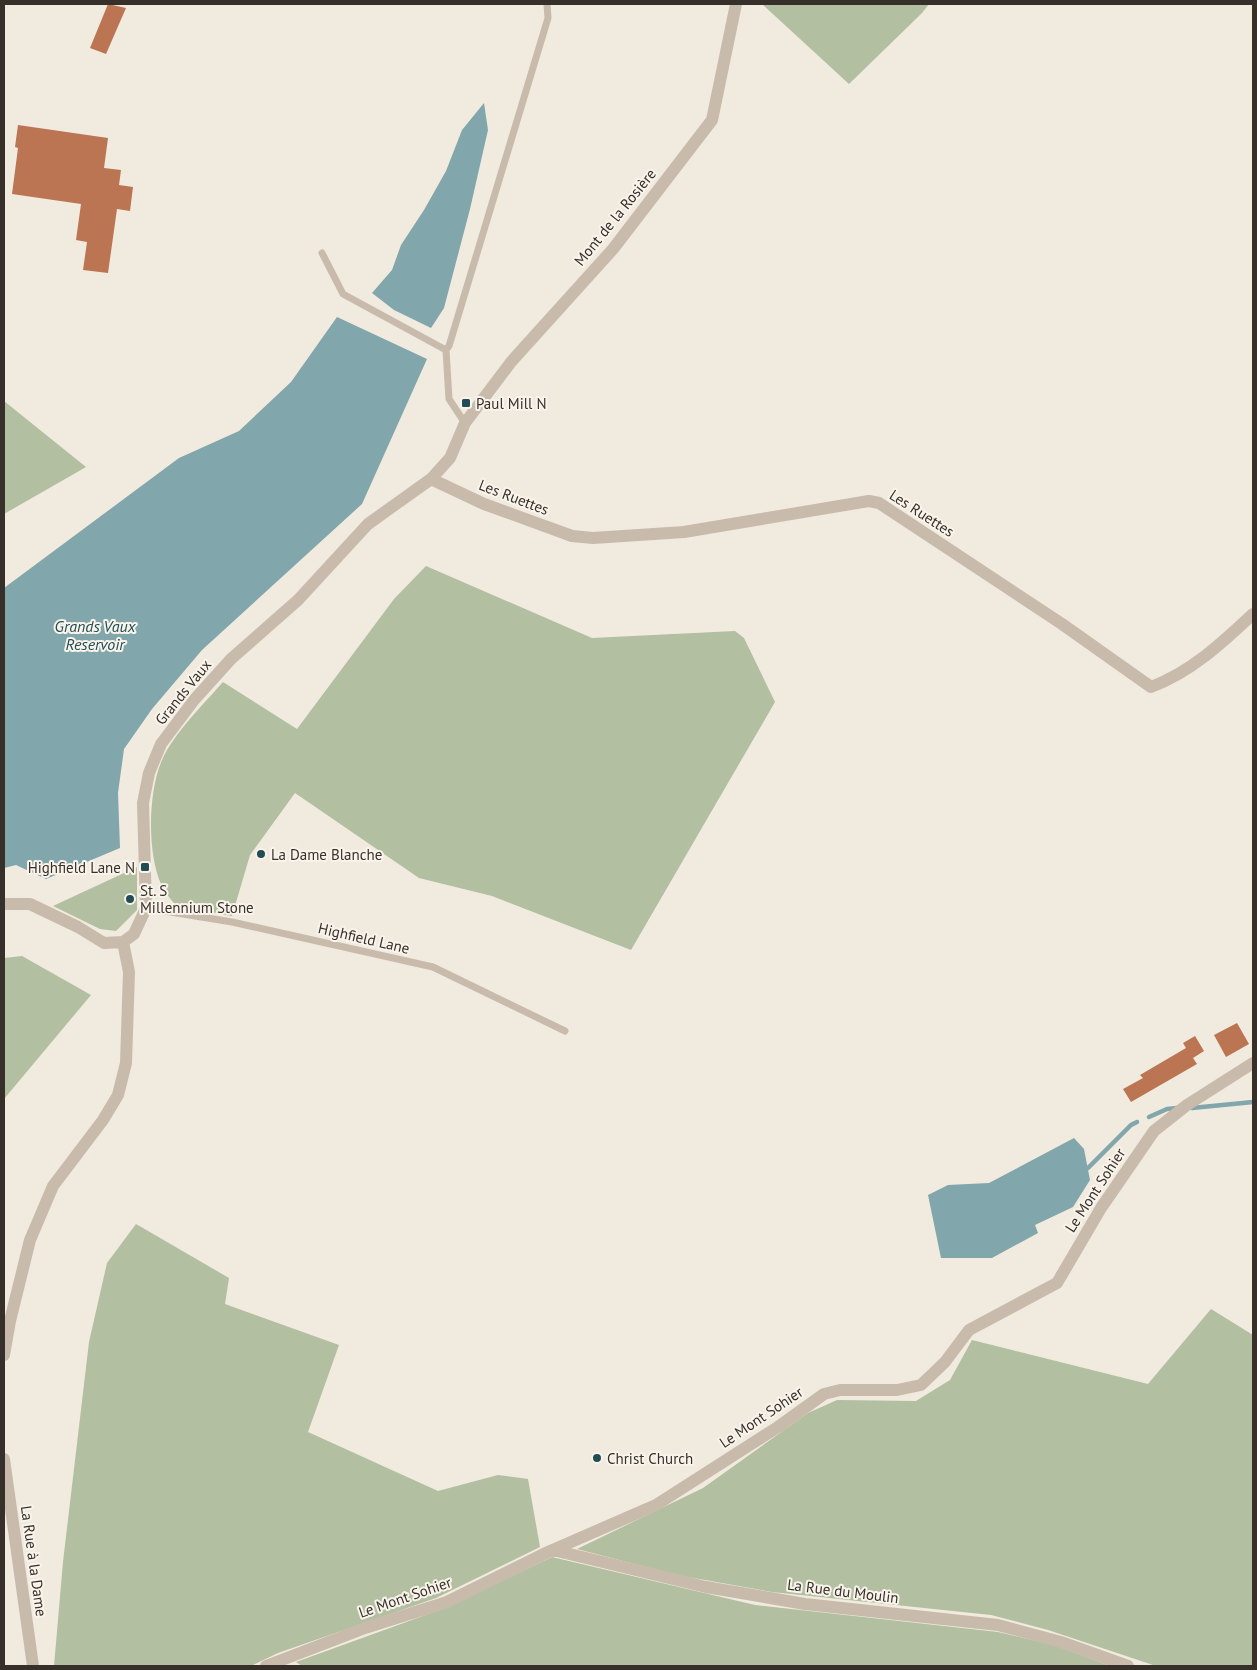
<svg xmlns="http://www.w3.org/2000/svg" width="1257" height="1670" viewBox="0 0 1257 1670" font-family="'PT Sans',sans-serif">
	<rect width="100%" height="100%" fill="#f1eadf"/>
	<path fill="#b2bfa0" d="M762 4H929L922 13 849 84Z
		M4 401 86 467 4 514Z
		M426 566 592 638 735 631 744 638 775 702 631 950 492 896 419 878 295 793 250 855 232 916 176 906C171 899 164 892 161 884 147 852 148 792 162 760 174 733 203 705 223 682L297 729 394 599Z
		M137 867V910L116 931 100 929 53 906Z
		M22 956 91 995 4 1099V958Z
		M136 1224 229 1278 225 1304 339 1345 308 1432 438 1491 498 1475 528 1479 540 1547 436 1598 278 1653 251 1666H54L63 1562 89 1342 107 1263Z
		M1211 1309 1253 1335V1666H1156L1048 1630 991 1615 772 1592 677 1575 577 1549 703 1488 808 1413 837 1400 916 1401 950 1380 972 1340 1148 1384Z
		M552 1557 755 1605 998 1632 1057 1646 1110 1666H302L296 1662 445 1608Z"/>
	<path fill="#81a6ab" d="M484 103 488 130 470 209 444 308 431 328 394 310 372 293 392 270 401 245 424 210 446 171 462 130Z
		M337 317 427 359 362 504 202 650 152 709 124 749 118 793 120 848 46 879 16 865 4 868V588L179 458 239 431 291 382Z
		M1074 1138 1084 1149 1090 1180 1073 1207 1035 1225 1038 1233 992 1258H941L928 1195 948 1185 989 1183Z"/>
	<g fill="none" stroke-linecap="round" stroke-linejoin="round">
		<path stroke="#81a6ab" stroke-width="4.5" d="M1192 1108 1253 1102
			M1149 1117 1167 1109 1177 1108
			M1088 1168 1131 1125 1137 1122"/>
	</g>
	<path fill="#bb7553" d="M108 4 126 8 106 54 90 48Z
		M18 125 108 138 104 168 121 170 119 185 133 187 130 211 117 209 108 273 83 270 87 242 76 240 81 204 12 194 18 148 15 147Z
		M1237 1023 1249 1044 1226 1057 1214 1035Z
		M1195 1036 1204 1051 1193 1058 1197 1064 1131 1102 1123 1089 1143 1078 1140 1075 1186 1048 1183 1043Z"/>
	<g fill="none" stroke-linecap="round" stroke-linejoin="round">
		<path stroke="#c8bbac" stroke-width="7" d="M322 253 343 294 446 350 449 399 465 423
			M446 350 449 346 548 18 547 4
			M146 908 232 922 433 967 565 1031"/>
		<path stroke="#c8bbac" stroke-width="12" d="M431 479 484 504 572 536 593 538 684 532 869 501 879 503 1062 624 1151 687C1191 672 1222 643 1253 614
			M4 904H30L78 927 104 943 123 942 134 934 146 908 143 803 149 773 161 744 194 700 231 659 298 600 368 524 431 479 450 458 465 423 511 362 613 249 712 120 736 4
			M4 1355 10 1321 30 1240 53 1186 103 1120 118 1095 126 1063 129 972 123 942
			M4 1459 33 1666
			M553 1550 706 1587 805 1604 998 1625 1061 1642 1128 1666
			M266 1666 365 1628 447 1602 548 1552 656 1505 778 1427 824 1394 840 1390H897L921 1385 945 1362 969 1330 1057 1283 1101 1208 1154 1131 1187 1105 1253 1063"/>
	</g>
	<g fill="#234d55" stroke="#f9f4eb" stroke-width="2">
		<rect x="461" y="398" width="10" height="10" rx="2.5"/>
		<circle cx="261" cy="854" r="5"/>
		<rect x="140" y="862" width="10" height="10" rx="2.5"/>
		<circle cx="130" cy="899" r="5"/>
		<circle cx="597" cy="1458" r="5"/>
	</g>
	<g text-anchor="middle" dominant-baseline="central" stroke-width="4" stroke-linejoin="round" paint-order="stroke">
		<g font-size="15" fill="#372f2a" stroke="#f9f4eb">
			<text transform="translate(615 217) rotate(-51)">Mont de la Rosière</text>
			<text transform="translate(514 497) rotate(21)">Les Ruettes</text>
			<text transform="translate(922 513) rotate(33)">Les Ruettes</text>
			<text transform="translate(183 692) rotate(-51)">Grands Vaux</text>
			<text transform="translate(364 938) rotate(13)">Highfield Lane</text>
			<text transform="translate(1095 1190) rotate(-57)">Le Mont Sohier</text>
			<text transform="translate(761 1417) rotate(-34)">Le Mont Sohier</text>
			<text transform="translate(34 1561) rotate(82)">La Rue à la Dame</text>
			<text transform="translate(843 1591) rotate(7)">La Rue du Moulin</text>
			<text transform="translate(405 1597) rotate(-19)">Le Mont Sohier</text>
		</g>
		<g font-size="15" fill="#372f2a" stroke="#f9f4eb" text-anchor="start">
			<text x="476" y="403">Paul Mill N</text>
			<text x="271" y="854">La Dame Blanche</text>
			<text x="135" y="867" text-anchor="end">Highfield Lane N</text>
			<text x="140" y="890">St. S<tspan x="140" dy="17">Millennium Stone</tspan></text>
			<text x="607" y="1458">Christ Church</text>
		</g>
		<g font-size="16" font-style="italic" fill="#234d55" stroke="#f9f4eb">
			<text x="95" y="626">Grands Vaux<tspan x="95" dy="18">Reservoir</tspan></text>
		</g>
	</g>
	<rect width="1257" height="1670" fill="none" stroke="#372f2a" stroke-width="10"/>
</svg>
